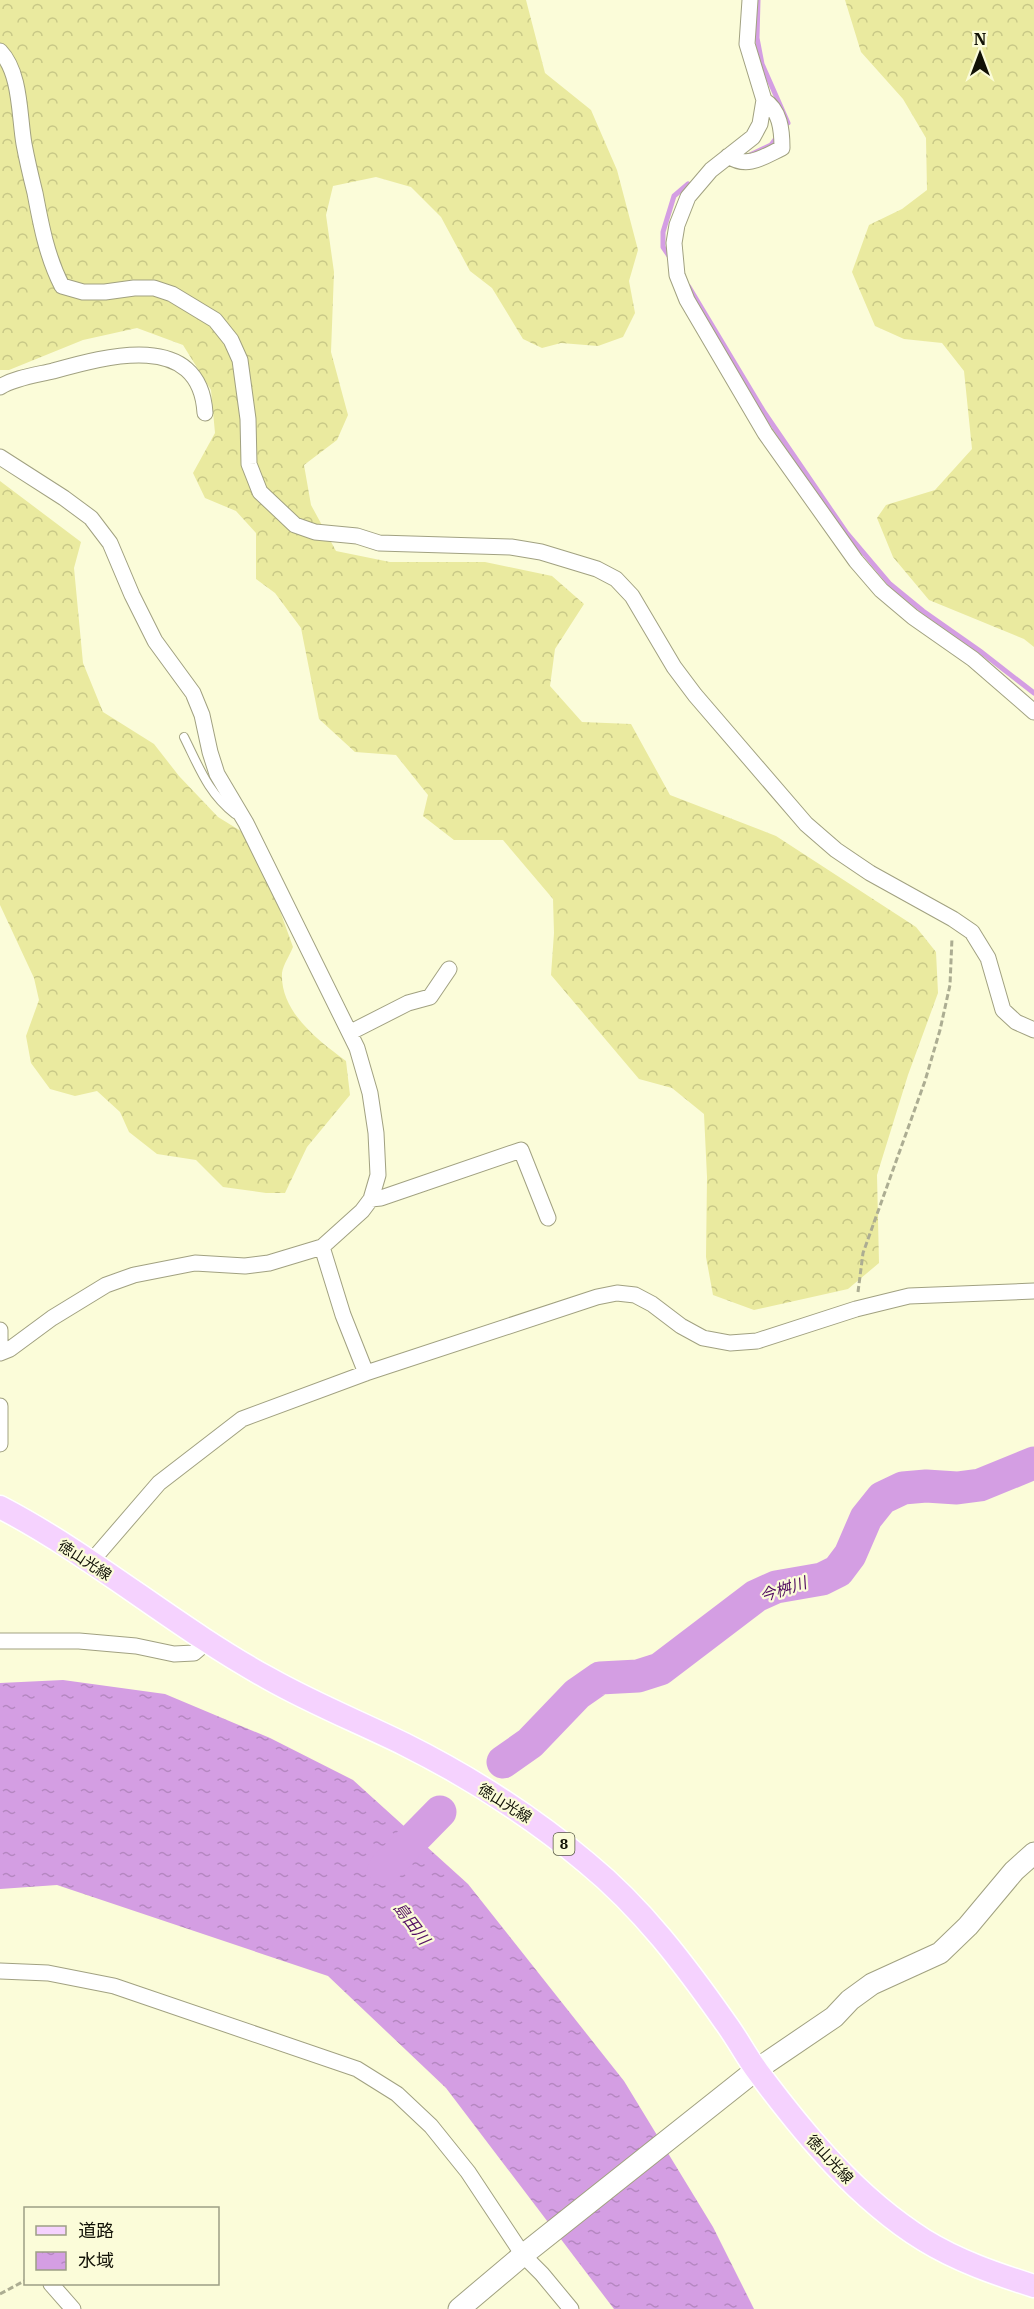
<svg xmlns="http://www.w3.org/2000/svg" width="1034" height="2309" viewBox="0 0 1034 2309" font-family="'IBM Plex Serif','Noto Sans JP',serif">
	<defs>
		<pattern id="forest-crowns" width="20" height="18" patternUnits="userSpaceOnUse" patternTransform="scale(1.5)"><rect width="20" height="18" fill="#eaea9f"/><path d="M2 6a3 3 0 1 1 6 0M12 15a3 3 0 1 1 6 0" fill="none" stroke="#c8c887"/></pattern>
		<pattern id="water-ripples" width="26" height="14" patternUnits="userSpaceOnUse" patternTransform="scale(1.5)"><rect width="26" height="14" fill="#d49ee3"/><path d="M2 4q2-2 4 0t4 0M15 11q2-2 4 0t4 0" fill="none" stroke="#b587c1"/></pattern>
	</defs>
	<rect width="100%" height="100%" fill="#fbfcd9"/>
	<path fill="url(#forest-crowns)" d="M0 0H526L545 73 591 110 617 170 638 250 629 281 635 313 623 337 598 346 561 343 542 348 523 339 492 288 470 271 441 217 411 187 376 177 333 186 326 215 334 272 331 352 348 415 337 440 304 465 311 505 336 551 390 562H485L552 576 584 604 555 649 550 686 582 722 631 724 670 795 776 836 916 927 936 952 938 993 908 1075 877 1175 879 1263 848 1289 754 1310 713 1295 706 1257 707 1177 704 1114 672 1088 639 1079 551 975 554 933 553 899 503 840H454L423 816 428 795 396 755 355 752 319 719 301 628 275 593 256 579V533L236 511 205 498 193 473 215 433 211 390 183 345 137 328 83 340 9 370H0Z
		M845 0H1034V647L1024 639 929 600 893 557 877 518 886 505 935 490 972 449 964 371 942 343 904 339 875 326 852 272 869 225 902 209 927 190 926 138 903 99 861 52Z
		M0 481 81 542 74 568 83 663 103 712 154 744 179 776 218 817 244 833 279 908 293 947C290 955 283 965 282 973 280 1012 319 1041 346 1061L350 1095 307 1147 285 1193H266L223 1187 196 1160 157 1154 129 1132 120 1112 97 1091 75 1096 50 1089 31 1063 26 1036 39 1000 34 978 0 905Z"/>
	<path fill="url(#water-ripples)" d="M63 1680 165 1694 270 1738 353 1780 468 1884 624 2081 713 2227 754 2309H614L446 2088 328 1976 57 1885 0 1889V1683Z"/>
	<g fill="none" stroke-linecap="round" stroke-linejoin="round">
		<path stroke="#d49ee3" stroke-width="5" d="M758 0 757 38 762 64 788 123
			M750 155 771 145 777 137
			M671 259 663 247V232L674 196 688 184
			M689 287 764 412 846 532 890 584 923 611 980 651 1034 693"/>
		<path stroke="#d49ee3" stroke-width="33" d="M503 1762 530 1743 577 1694 600 1678 638 1676 660 1669 756 1596 776 1587 822 1579 838 1571 850 1555 866 1518 882 1498 903 1488 926 1486 957 1488 980 1485 1034 1463
			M384 1869 440 1812"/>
		<g stroke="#a1a181" stroke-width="10">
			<path id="lane" d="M184 737C199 767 208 793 235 814"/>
		</g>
		<g stroke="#a1a181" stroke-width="17">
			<path id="street" d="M750 0 747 44 764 100 760 124 753 137 711 170 688 197 677 225 674 243 677 275 687 300 765 433 856 561 881 590 913 617 973 659 1034 712
				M0 51C21 73 19 115 24 144 27 160 31 177 35 193 41 225 47 257 62 286L83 292H105L134 288H154L172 294 215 320 231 340 240 360 248 419 249 464 260 492 295 525 315 532 357 536 379 543 511 547 541 552 597 569 616 579 632 596 674 667 695 695 806 824 836 850 870 873 953 919 972 932 988 958 1003 1010 1016 1022 1034 1030
				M728 156C748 169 763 157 782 148 782 130 780 110 764 100
				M0 387C14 378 36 375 53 371 106 356 200 330 205 413
				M0 457 64 498 91 518 110 543 132 595 155 641 193 693 202 715 210 752 217 774 246 823 357 1048 370 1093 376 1133 378 1175 371 1199 362 1211 322 1247 269 1263 245 1266 195 1263 134 1275 106 1285 52 1318 10 1349 0 1353
				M351 1032 408 1003 430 997 449 969
				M371 1199 381 1198 521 1150 548 1218
				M322 1247 343 1315 366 1373
				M0 1330V1343
				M0 1406V1444
				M90 1563 159 1483 242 1419 366 1373 597 1297 617 1293 635 1295 652 1304 681 1326 703 1338 730 1343 757 1341 856 1309 909 1296 1034 1291
				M0 1641H79L136 1646 174 1654 194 1653 208 1641
				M0 1971 48 1973 114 1986 357 2069 397 2094 431 2126 468 2172 523 2255 542 2274 571 2309
				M51 2284 73 2309"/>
		</g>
		<g stroke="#a1a181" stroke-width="23">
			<path id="secondary" d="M459 2309 523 2255 756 2070 834 2017 850 2000 872 1984 940 1953 968 1926 1014 1871 1034 1853"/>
		</g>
		<g stroke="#fff" stroke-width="25">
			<path id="primary" d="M0 1507C94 1556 175 1627 268 1678 312 1703 359 1722 404 1744 470 1777 531 1816 587 1863 642 1908 685 1965 725 2022 737 2038 746 2056 758 2072 805 2135 857 2198 924 2240 958 2261 996 2274 1034 2286"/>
		</g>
		<path stroke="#acad92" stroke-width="3" stroke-dasharray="6 3" stroke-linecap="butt" d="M858 1292 863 1253 925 1081 940 1030 950 985 952 938
			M0 2294 26 2280"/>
		<use href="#lane" stroke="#fff" stroke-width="8"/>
		<use href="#street" stroke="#fff" stroke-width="15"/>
		<use href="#secondary" stroke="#fff" stroke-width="21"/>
		<use href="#primary" stroke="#f5d2fe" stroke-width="22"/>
	</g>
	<g text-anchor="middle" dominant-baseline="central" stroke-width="4.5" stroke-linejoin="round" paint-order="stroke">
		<rect fill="#fbfcd9" stroke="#575845" stroke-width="1.5" x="553.5" y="1833" width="21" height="22" rx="4.5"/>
		<g font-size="14" font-weight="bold" fill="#111106">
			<text x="564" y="1844">8</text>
		</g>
		<g font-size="15" fill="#111106" stroke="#fbfcd9">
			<text transform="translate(85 1560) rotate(33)">徳山光線</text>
			<text transform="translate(505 1803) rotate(32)">徳山光線</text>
			<text transform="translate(830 2159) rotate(47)">徳山光線</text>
		</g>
		<g font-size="16" font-style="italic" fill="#530f63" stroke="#fbfcd9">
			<text transform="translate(783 1589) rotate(-18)">今桝川</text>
			<text transform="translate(412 1923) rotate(53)">島田川</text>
		</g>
	</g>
	<rect x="24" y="2207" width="195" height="78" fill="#fbfcd9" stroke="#9d9e85" stroke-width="1.5"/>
	<rect x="36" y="2226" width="30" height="9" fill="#f5d2fe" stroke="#9d9e85" stroke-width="1.5"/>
	<text x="78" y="2237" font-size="18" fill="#111106">道路</text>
	<rect x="36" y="2252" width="30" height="18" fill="url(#water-ripples)" stroke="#9d9e85" stroke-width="1.5"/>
	<text x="78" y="2267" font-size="18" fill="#111106">水域</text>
	<g transform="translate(980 54)" stroke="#fbfcd9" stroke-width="4.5" paint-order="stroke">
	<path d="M0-4.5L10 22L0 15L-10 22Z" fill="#111106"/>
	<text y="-9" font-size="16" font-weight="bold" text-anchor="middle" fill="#111106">N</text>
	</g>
</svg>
